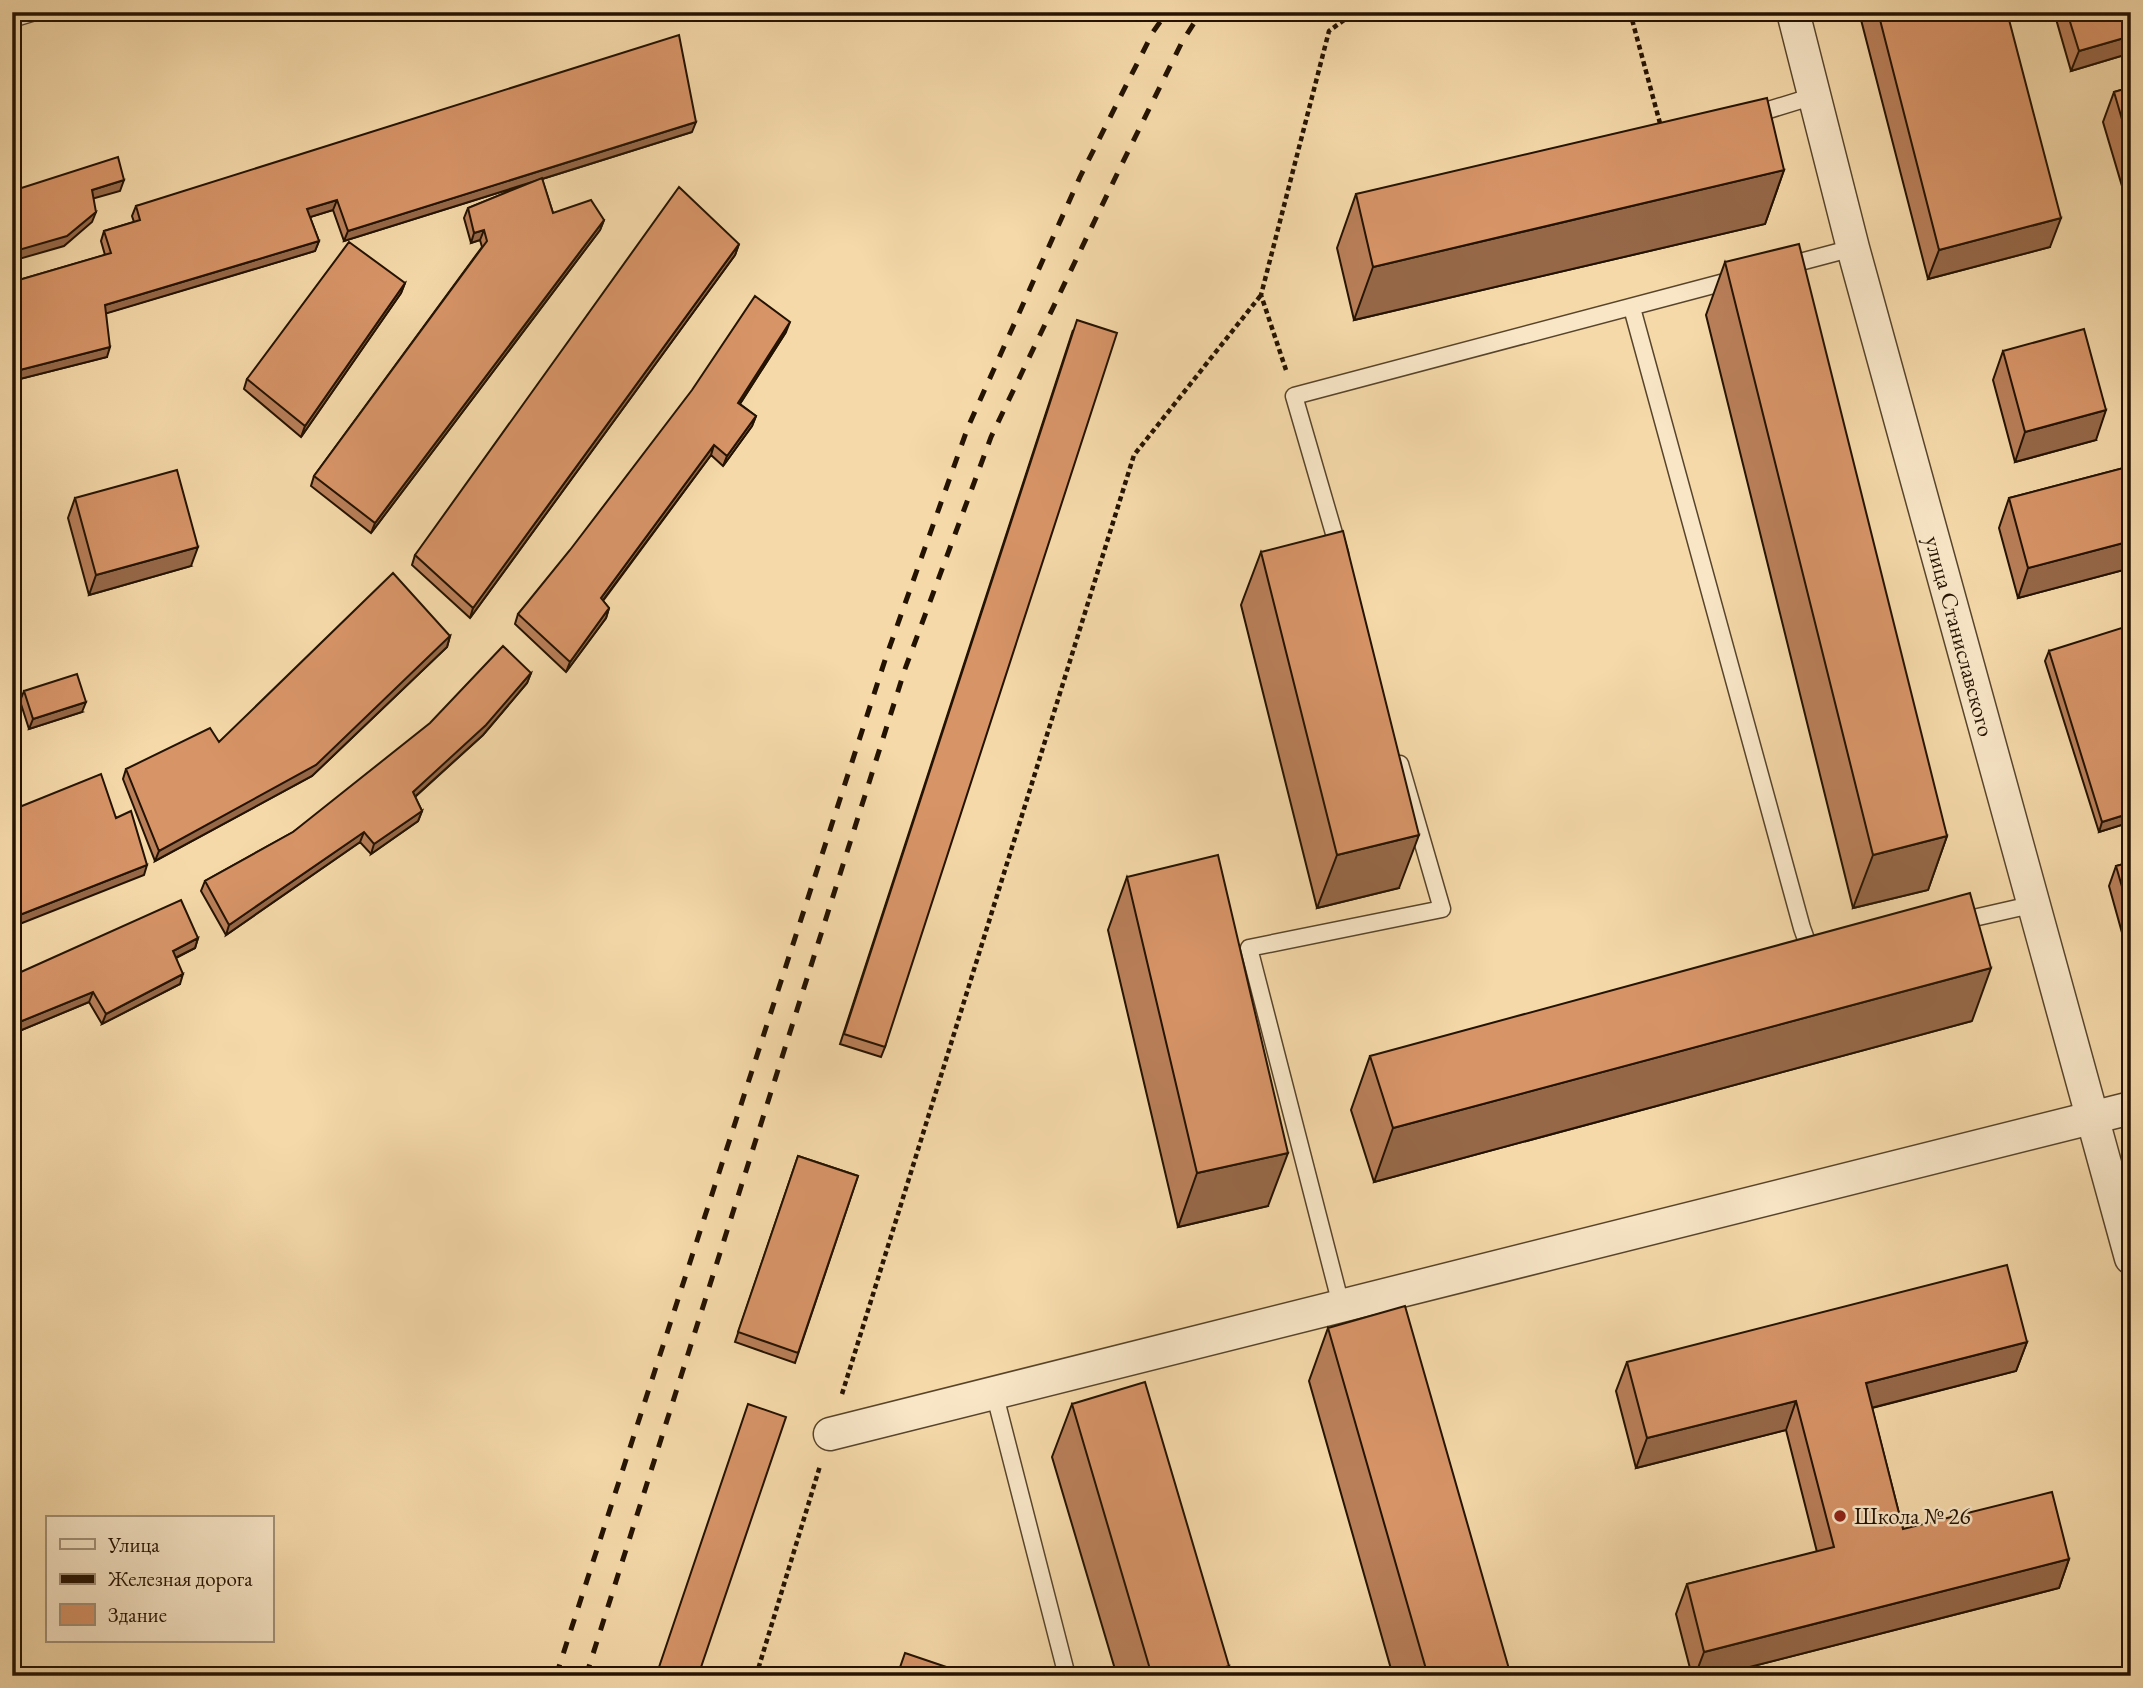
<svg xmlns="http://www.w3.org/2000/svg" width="2143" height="1688" viewBox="0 0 2143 1688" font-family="'EB Garamond',serif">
	<rect width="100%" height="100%" fill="#f5d9a9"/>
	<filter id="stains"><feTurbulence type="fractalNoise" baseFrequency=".00286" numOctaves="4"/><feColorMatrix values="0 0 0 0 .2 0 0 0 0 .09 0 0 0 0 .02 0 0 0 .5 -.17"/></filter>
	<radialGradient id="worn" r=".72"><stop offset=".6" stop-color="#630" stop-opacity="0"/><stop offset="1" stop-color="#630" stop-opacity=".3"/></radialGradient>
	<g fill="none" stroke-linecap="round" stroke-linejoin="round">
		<g stroke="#58442b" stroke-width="19">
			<path id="lane" d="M12 19 35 12
				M1749 116 1814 96
				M1785 266 1853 248
				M1632 308 1802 928 1812 956
				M1340 554 1294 396 1736 279
				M1956 922 2035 904
				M1341 1305 1249 948 1442 909 1400 764
				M994 1392 1067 1676"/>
		</g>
		<g stroke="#58442b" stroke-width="35">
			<g id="street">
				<path id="s1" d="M1793 12 1853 248 2131 1258"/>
				<path d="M830 1434 2131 1108"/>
			</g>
		</g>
		<path stroke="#241201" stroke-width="4.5" stroke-dasharray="5 3.5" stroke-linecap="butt" d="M1630 12 1661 127
			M1286 370 1261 295 1329 31 1355 12
			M842 1394 1134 455 1261 295
			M756 1676 820 1466"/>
		<use href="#lane" stroke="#f8e6c7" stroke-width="16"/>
		<use href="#street" stroke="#f8e6c7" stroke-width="32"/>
		<path stroke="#241201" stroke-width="5" stroke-dasharray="12 12" stroke-linecap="butt" d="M556 1676 886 657 968 427 1080 177 1153 32 1167 12
			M586 1676 905 669 991 437 1119 170 1182 42 1201 12"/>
	</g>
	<path fill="#b97f59" stroke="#241201" stroke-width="2" d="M1859 12H2007L2050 247 1928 279Z
		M2054 12H2131V53L2071 71Z
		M2131 87V212L2130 213 2103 122 2114 92Z
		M692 132 542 179 553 213 604 220 600 230 371 533 311 486 314 476 482 247 480 240 471 243 464 218 468 208 527 184 344 241 333 210 310 217 319 241 315 251 106 313 107 357 12 381V282L105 255 101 241 104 231 134 222 132 216 136 206Z
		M1784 170 1765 224 1354 320 1337 248 1356 194Z
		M739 244 735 255 470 618 412 565 415 555Z
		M1725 262 1947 836 1928 890 1853 908 1706 315Z
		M405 283 401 293 301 437 244 389 247 379Z
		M1073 330 885 1047 881 1057 840 1044Z
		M786 332 740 404 756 416 752 426 723 466 711 455 603 601 609 608 606 618 566 672 515 624 518 614Z
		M2003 351 2096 440 2015 462 1993 380Z
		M2131 466V568L2018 598 1999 528 2009 498Z
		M75 498 191 566 89 595 68 518Z
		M1261 552 1399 888 1317 908 1241 605Z
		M450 636 447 647 312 776 155 861 123 779 126 769 219 742Z
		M2049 651 2131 822 2099 832 2045 661Z
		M531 673 527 683 483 735 415 797 422 811 418 821 371 854 360 842 226 935 201 891 205 881 293 832Z
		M24 691 82 712 29 729 20 701Z
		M2131 862V946L2126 947 2109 886 2116 866Z
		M1127 877 1268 1206 1178 1227 1108 930Z
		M198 938 195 948 176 958 180 984 102 1024 89 1002 12 1034V976Z
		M1972 1021 1374 1182 1351 1110 1370 1056Z
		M798 1156 858 1176 795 1363 735 1342Z
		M1328 1328 1511 1676H1393L1309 1381Z
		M2027 1342 2016 1371 1872 1408 1903 1529 2069 1559 2059 1588 1714 1676H1692L1676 1614 1687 1584 1817 1552 1786 1430 1636 1468 1616 1391 1627 1362Z
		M1072 1404 1225 1676H1117L1052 1457Z"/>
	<path fill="#966848" stroke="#241201" stroke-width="2" d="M2131 36V53L2071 71 2079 51Z
		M696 122 692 132 344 241 348 231Z
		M1784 170 1765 224 1354 320 1373 267Z
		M124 180 120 191 88 200 92 190Z
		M337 200 333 210 304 219 307 209Z
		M96 212 92 222 64 246 12 261V252Z
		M2061 218 2050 247 1928 279 1939 250Z
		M604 220 600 230 371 533 375 523Z
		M484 230 480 240 471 243 474 233Z
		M319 241 315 251 101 315 105 305Z
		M739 244 735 255 470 618 473 608Z
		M405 283 401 293 301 437 305 426Z
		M790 322 786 332 734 413 738 403Z
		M110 347 107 357 12 381V372Z
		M2106 410 2096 440 2015 462 2025 432Z
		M756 416 752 426 723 466 727 456Z
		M714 445 711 455 597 608 601 598Z
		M2131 541V568L2018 598 2028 568Z
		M198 547 191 566 89 595 96 575Z
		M609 608 606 618 566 672 570 662Z
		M450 636 447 647 312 776 155 861 159 851Z
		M531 673 527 683 483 735 409 802 413 792Z
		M86 702 82 712 29 729 33 719Z
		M422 811 418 821 371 854 374 844Z
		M2131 813V822L2099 832 2102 822Z
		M364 832 360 842 226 935 229 925Z
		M1419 835 1399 888 1317 908 1337 855Z
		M1947 836 1928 890 1853 908 1873 855Z
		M147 865 144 875 12 927V918Z
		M2131 935V946L2126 947Z
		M198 938 195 948 169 961 173 951Z
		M1991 968 1972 1021 1374 1182 1393 1128Z
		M183 974 180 984 102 1024 106 1014Z
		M93 992 89 1002 12 1034V1025Z
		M1288 1153 1268 1206 1178 1227 1197 1173Z
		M2027 1342 2016 1371 1855 1412 1866 1383Z
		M1796 1401 1786 1430 1636 1468 1647 1438Z
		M2069 1559 2059 1588 1714 1676H1695L1704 1652Z
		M1229 1666 1225 1676H1195Z"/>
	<path fill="#d79467" stroke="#241201" stroke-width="2" d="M1878 12H2007L2061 218 1939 250Z
		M2067 12H2131V36L2079 51Z
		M679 35 696 122 348 231 337 200 307 209 319 241 105 305 110 347 12 372V282L111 253 104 231 140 220 136 206Z
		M2131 87V150L2114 92Z
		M1767 98 1784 170 1373 267 1356 194Z
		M118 157 124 180 92 190 96 212 67 236 12 252V191Z
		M542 178 553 213 591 200 604 220 375 523 314 476 487 241 484 230 474 233 468 208Z
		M679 187 739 244 473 608 415 555Z
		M349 242 405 283 305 426 247 379Z
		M1799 244 1947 836 1873 855 1725 262Z
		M755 296 790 322 738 403 756 416 727 456 714 445 601 598 609 608 570 662 518 614 570 550 692 390Z
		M1077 320 1117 333 885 1047 844 1034Z
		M2084 329 2106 410 2025 432 2003 351Z
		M2131 466V541L2028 568 2009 498Z
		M177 470 198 547 96 575 75 498Z
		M1343 531 1419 835 1337 855 1261 552Z
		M393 573 450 636 316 765 159 851 126 769 210 728 219 742Z
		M2131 625V813L2102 822 2049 651Z
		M503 646 531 673 486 725 413 792 422 811 374 844 364 832 229 925 205 881 293 832 430 723Z
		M77 674 86 702 33 719 24 691Z
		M101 774 116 818 131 811 147 865 12 918V810Z
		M1218 855 1288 1153 1197 1173 1127 877Z
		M2131 862V918L2116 866Z
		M1970 893 1991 968 1393 1128 1370 1056Z
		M181 900 198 938 173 951 183 974 106 1014 93 992 12 1025V976Z
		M798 1156 858 1176 798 1353 738 1332Z
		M2007 1265 2027 1342 1866 1383 1903 1529 2052 1492 2069 1559 1704 1652 1687 1584 1834 1547 1796 1401 1647 1438 1627 1362Z
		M1405 1306 1511 1676H1428L1328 1328Z
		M1145 1382 1229 1666 1195 1676H1152L1072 1404Z
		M748 1404 786 1417 698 1676H656Z
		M905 1653 973 1676H897Z"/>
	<circle fill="#8f2418" stroke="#f8e6c7" stroke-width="2.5" cx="1840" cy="1516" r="7"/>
	<g text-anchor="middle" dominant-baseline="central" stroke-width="5" stroke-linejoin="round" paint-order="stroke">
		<g font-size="23" fill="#241201" stroke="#f8e6c7">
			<text stroke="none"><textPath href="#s1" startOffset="646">улица Станиславского</textPath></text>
		</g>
		<g font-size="23" fill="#241201" stroke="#f8e6c7" text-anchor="start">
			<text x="1854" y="1516">Школа № 26</text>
		</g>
	</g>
	<rect width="2143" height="1688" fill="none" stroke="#f5d9a9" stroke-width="42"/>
	<rect x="14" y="14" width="2115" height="1660" fill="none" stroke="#241201" stroke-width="3.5"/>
	<rect x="21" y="21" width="2101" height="1646" fill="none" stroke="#241201" stroke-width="2"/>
	<rect x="46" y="1516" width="228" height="126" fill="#f8e6c7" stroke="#a39178" stroke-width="2"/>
	<rect x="60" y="1539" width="35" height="10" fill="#f8e6c7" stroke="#a39178" stroke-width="2"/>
	<text x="108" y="1552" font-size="21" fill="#241201">Улица</text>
	<rect x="60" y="1574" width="35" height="10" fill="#241201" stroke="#a39178" stroke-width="2"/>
	<text x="108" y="1586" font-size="21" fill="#241201">Железная дорога</text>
	<rect x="60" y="1604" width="35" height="21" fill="#d79467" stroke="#a39178" stroke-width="2"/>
	<text x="108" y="1622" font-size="21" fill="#241201">Здание</text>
	<rect width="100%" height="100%" filter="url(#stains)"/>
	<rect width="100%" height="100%" fill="url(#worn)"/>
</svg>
